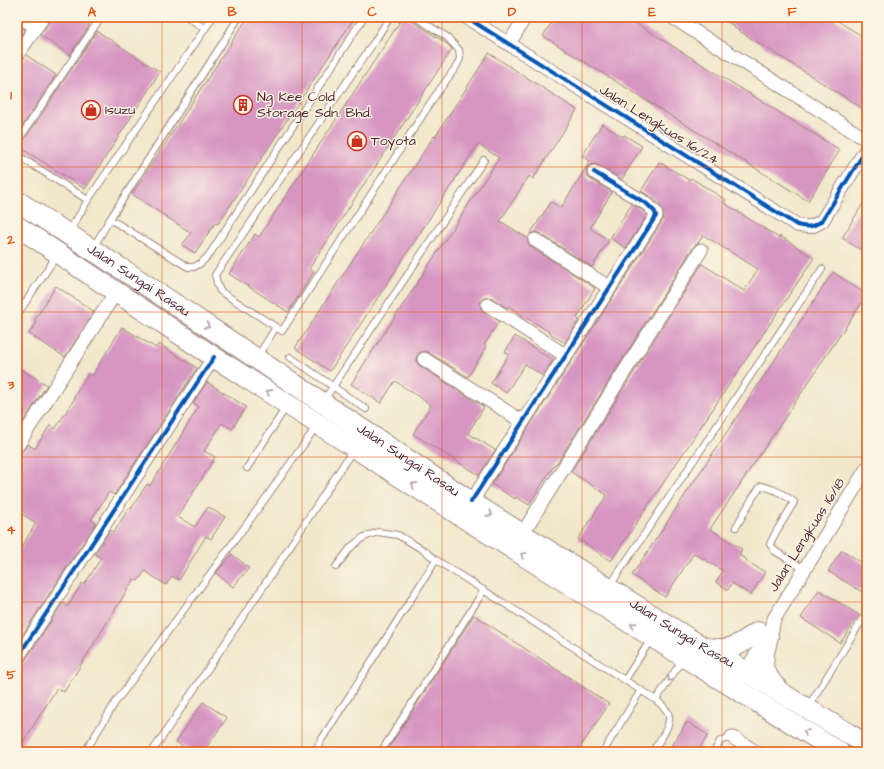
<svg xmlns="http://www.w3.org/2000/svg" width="884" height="769" viewBox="0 0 884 769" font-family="'Architects Daughter',sans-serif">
	<rect width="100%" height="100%" fill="#fcf5e5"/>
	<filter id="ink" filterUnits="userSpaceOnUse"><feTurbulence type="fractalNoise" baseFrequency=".025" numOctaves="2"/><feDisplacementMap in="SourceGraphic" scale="8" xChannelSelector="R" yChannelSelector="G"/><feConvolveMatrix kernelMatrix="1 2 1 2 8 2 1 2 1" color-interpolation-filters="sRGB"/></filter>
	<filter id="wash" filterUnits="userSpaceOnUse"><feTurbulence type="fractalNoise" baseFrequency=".012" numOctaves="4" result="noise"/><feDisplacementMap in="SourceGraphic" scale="16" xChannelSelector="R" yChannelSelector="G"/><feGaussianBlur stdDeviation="0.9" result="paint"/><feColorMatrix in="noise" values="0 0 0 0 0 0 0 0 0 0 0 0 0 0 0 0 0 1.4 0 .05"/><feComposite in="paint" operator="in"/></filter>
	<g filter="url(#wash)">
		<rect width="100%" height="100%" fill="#f1e8cc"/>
		<g id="blocks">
			<path fill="#d795c2" d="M51 17H94L88 26H89L70 55 40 35 50 22Z
				M248 17H355L218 224 215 223 195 253 182 245 191 233 132 194Z
				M403 17H406L447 44 452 49 309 269 314 272 288 312 229 274 255 234 259 237Z
				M555 17H626L840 150 808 201 543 36Z
				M719 17H831L867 39V111L733 27 734 26Z
				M17 25 25 29 17 41Z
				M97 31 160 72 85 189 18 146 21 145Z
				M489 53 577 110 533 179 529 176 500 221 527 238 528 243 531 247 595 288 577 318 579 320 565 343 551 334V333L522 315 508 306 507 308 492 298 488 297 484 298 481 301 480 304 481 308 484 312 499 321 484 345 486 347 468 377 428 352 424 351 421 352 418 354 416 359 417 363 420 366 484 407 468 433 495 450 479 475 413 434 431 405 395 381 381 403 351 384 499 158 478 144 330 371 295 348 434 136 435 137Z
				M26 55 56 75 17 134V63L21 62Z
				M602 124 623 137 624 135 642 146 622 179 598 165 595 164 590 165 587 168 586 171 587 176 590 179 612 192 590 228 609 240 592 267 539 233 535 232 530 234 551 202 561 208 590 161 582 156Z
				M659 162 689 180 691 178 726 200 724 203 779 238 780 236 814 258 611 561 578 539 607 495 571 472 702 264 744 291 758 269 703 235 698 243 694 246 557 463H556L549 473 529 505 516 497 515 499 492 484 663 220 664 214 661 207 653 198 641 191Z
				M867 197V246L864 252 842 238Z
				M632 204 642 210 647 215 626 248 610 238Z
				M833 272 867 295 710 529 742 549 739 555 747 560 746 561 765 572 751 595 732 583 728 590 716 582 723 571 694 553 665 597 632 575Z
				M56 286 93 311 94 312 65 357 29 334 36 323 34 321Z
				M122 327 156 348 159 344 197 368 114 495 109 492 91 520 96 523 17 643V546L21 548 36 523 17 511V454L21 453 28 444 35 449 50 425 55 429 75 398 74 397 88 374 92 376Z
				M515 336 553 360 543 376 525 364 506 393 491 383 509 354 505 352Z
				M17 367 47 385 17 431Z
				M207 382 246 407 232 429 222 423 204 451 215 457 178 517 195 527 208 507 225 517 211 539 206 536 179 580 172 576 166 585 145 571 138 581 134 579 64 692 57 688 17 752V666L21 665 24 662 63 603 68 606 82 583 84 585 101 558 95 554 110 530 114 532 129 508 131 509 147 484 150 486 198 408V406L193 403Z
				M842 550 867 566V595L828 571Z
				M232 554 249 568 233 587 216 573Z
				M819 590 859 615 840 643 801 618Z
				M474 615 609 704 577 752H386Z
				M203 702 227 718 203 752H192L176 742Z
				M687 722 708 735 697 752H668Z"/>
		</g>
	</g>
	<g filter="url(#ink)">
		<use href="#blocks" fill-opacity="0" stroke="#9e847c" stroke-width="1"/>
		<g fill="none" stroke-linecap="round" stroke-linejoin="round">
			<g stroke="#9e847c" stroke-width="8">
				<path id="lane" d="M188 17 205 29
					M390 17 374 42 215 275 217 283 220 291 282 331 435 96 456 67 460 59 459 50 447 37 415 17
					M17 142 101 17
					M17 155 88 200
					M110 219 188 267H194L201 263 209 255 364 17
					M69 232 88 200 213 17
					M93 248 110 219 239 17
					M17 315 57 255
					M258 356 276 327
					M290 357 366 409
					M324 400 484 160
					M247 468 286 407
					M736 527 753 497 761 486C774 488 783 494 794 502 787 516 776 529 770 544L775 551 804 569
					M336 567 351 547 364 537 378 532 398 535 425 551 436 560 656 700C660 703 664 707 667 711 675 722 658 743 652 752
					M609 587 822 269
					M625 680 651 639
					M656 700 683 659
					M808 707 867 612
					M85 752 115 703 263 502 316 427
					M152 752 277 566 353 450
					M315 752 320 742 436 560
					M381 752 484 590
					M603 752 641 690
					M714 752 720 741 732 737"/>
			</g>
			<g stroke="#9e847c" stroke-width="15">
				<path id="street" d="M20 17 36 27
					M466 17 797 225C809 228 812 227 822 221L867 148
					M672 17 867 140
					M509 44 525 17
					M17 55 43 17
					M535 240 610 288
					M488 305 566 356
					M424 359 523 422
					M17 446 116 292
					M471 502 656 216 655 212 647 204 594 172
					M522 534 701 250
					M17 658 214 357
					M742 677 772 629 774 619 867 468
					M732 737 756 752"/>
			</g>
			<g stroke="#9e847c" stroke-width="22">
				<g id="primary">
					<path id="s1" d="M17 201 128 273 471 502 704 648 745 671 867 745"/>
					<path d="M17 226 214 357 461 516 684 657 839 752"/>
					<path d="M768 636 764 653 763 669 774 686 776 687"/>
					<path d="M706 648C732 652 737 646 758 632"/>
				</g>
			</g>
			<use href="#lane" stroke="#fff" stroke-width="6"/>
			<use href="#street" stroke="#fff" stroke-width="13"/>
			<use href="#primary" stroke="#fff" stroke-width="20"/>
			<g stroke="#fcf5e5" stroke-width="6">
				<path id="cycleway" d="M466 17 797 225C809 228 812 227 822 221L867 148
					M471 502 656 216 655 212 647 204 594 172
					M17 658 214 357"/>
			</g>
			<use href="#cycleway" stroke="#0057b8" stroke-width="4"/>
		</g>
		<defs><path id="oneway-chevron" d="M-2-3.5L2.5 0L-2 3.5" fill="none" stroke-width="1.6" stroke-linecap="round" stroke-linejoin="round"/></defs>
		<g stroke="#ae9aa0">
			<use href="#oneway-chevron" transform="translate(207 326) rotate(34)"/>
			<use href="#oneway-chevron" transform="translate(269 392) rotate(-147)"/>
			<use href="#oneway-chevron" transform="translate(414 485) rotate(-147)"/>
			<use href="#oneway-chevron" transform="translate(490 514) rotate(33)"/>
			<use href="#oneway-chevron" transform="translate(523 555) rotate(-148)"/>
			<use href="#oneway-chevron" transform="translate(633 625) rotate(-148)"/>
			<use href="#oneway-chevron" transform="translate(670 679) rotate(124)"/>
			<use href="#oneway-chevron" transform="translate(806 732) rotate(-149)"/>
		</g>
	</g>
	<path fill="none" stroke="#e0560e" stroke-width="1" stroke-opacity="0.55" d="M162 17V752M302 17V752M442 17V752M582 17V752M722 17V752M17 167H867M17 312H867M17 457H867M17 602H867"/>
	<defs>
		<g id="building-ring" transform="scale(1)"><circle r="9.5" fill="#fcf5e5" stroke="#c8321e" stroke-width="1.5"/><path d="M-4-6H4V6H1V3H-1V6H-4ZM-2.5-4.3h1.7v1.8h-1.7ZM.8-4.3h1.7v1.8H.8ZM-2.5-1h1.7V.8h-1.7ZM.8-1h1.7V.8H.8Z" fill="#c8321e"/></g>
		<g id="shop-ring" transform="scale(1)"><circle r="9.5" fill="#fcf5e5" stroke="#c8321e" stroke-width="1.5"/><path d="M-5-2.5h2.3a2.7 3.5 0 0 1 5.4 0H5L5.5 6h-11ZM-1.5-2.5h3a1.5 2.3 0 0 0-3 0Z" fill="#c8321e"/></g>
	</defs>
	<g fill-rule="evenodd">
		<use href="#building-ring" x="243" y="105"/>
		<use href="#shop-ring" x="91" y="110"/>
		<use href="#shop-ring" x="357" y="141"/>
	</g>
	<g text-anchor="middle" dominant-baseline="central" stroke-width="3" stroke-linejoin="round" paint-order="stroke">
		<g font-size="14" fill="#4a1f2b" stroke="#fcf5e5" text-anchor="start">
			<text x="257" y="97">Ng Kee Cold<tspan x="257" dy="16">Storage Sdn. Bhd.</tspan></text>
			<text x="105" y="110">Isuzu</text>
			<text x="371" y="141">Toyota</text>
		</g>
		<g font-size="14" fill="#4a1f2b" stroke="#fcf5e5">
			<text transform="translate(659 125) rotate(32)">Jalan Lengkuas 16/24</text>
			<text stroke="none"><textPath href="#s1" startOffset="145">Jalan Sungai Rasau</textPath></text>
			<text stroke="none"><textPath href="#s1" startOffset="469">Jalan Sungai Rasau</textPath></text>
			<text transform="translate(807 535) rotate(-58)">Jalan Lengkuas 16/18</text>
			<text stroke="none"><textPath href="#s1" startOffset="793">Jalan Sungai Rasau</textPath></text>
		</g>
	</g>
	<rect width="884" height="769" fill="none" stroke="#fcf5e5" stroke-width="44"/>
	<rect x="22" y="22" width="840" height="725" fill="none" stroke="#e0560e" stroke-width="1.5"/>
	<g font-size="13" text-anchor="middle" font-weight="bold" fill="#e0560e">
		<text x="92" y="16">A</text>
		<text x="232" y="16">B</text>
		<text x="372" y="16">C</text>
		<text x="512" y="16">D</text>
		<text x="652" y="16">E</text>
		<text x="792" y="16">F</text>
		<text x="11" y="99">1</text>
		<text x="11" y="244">2</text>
		<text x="11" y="389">3</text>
		<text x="11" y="534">4</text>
		<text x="11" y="679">5</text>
	</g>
</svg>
